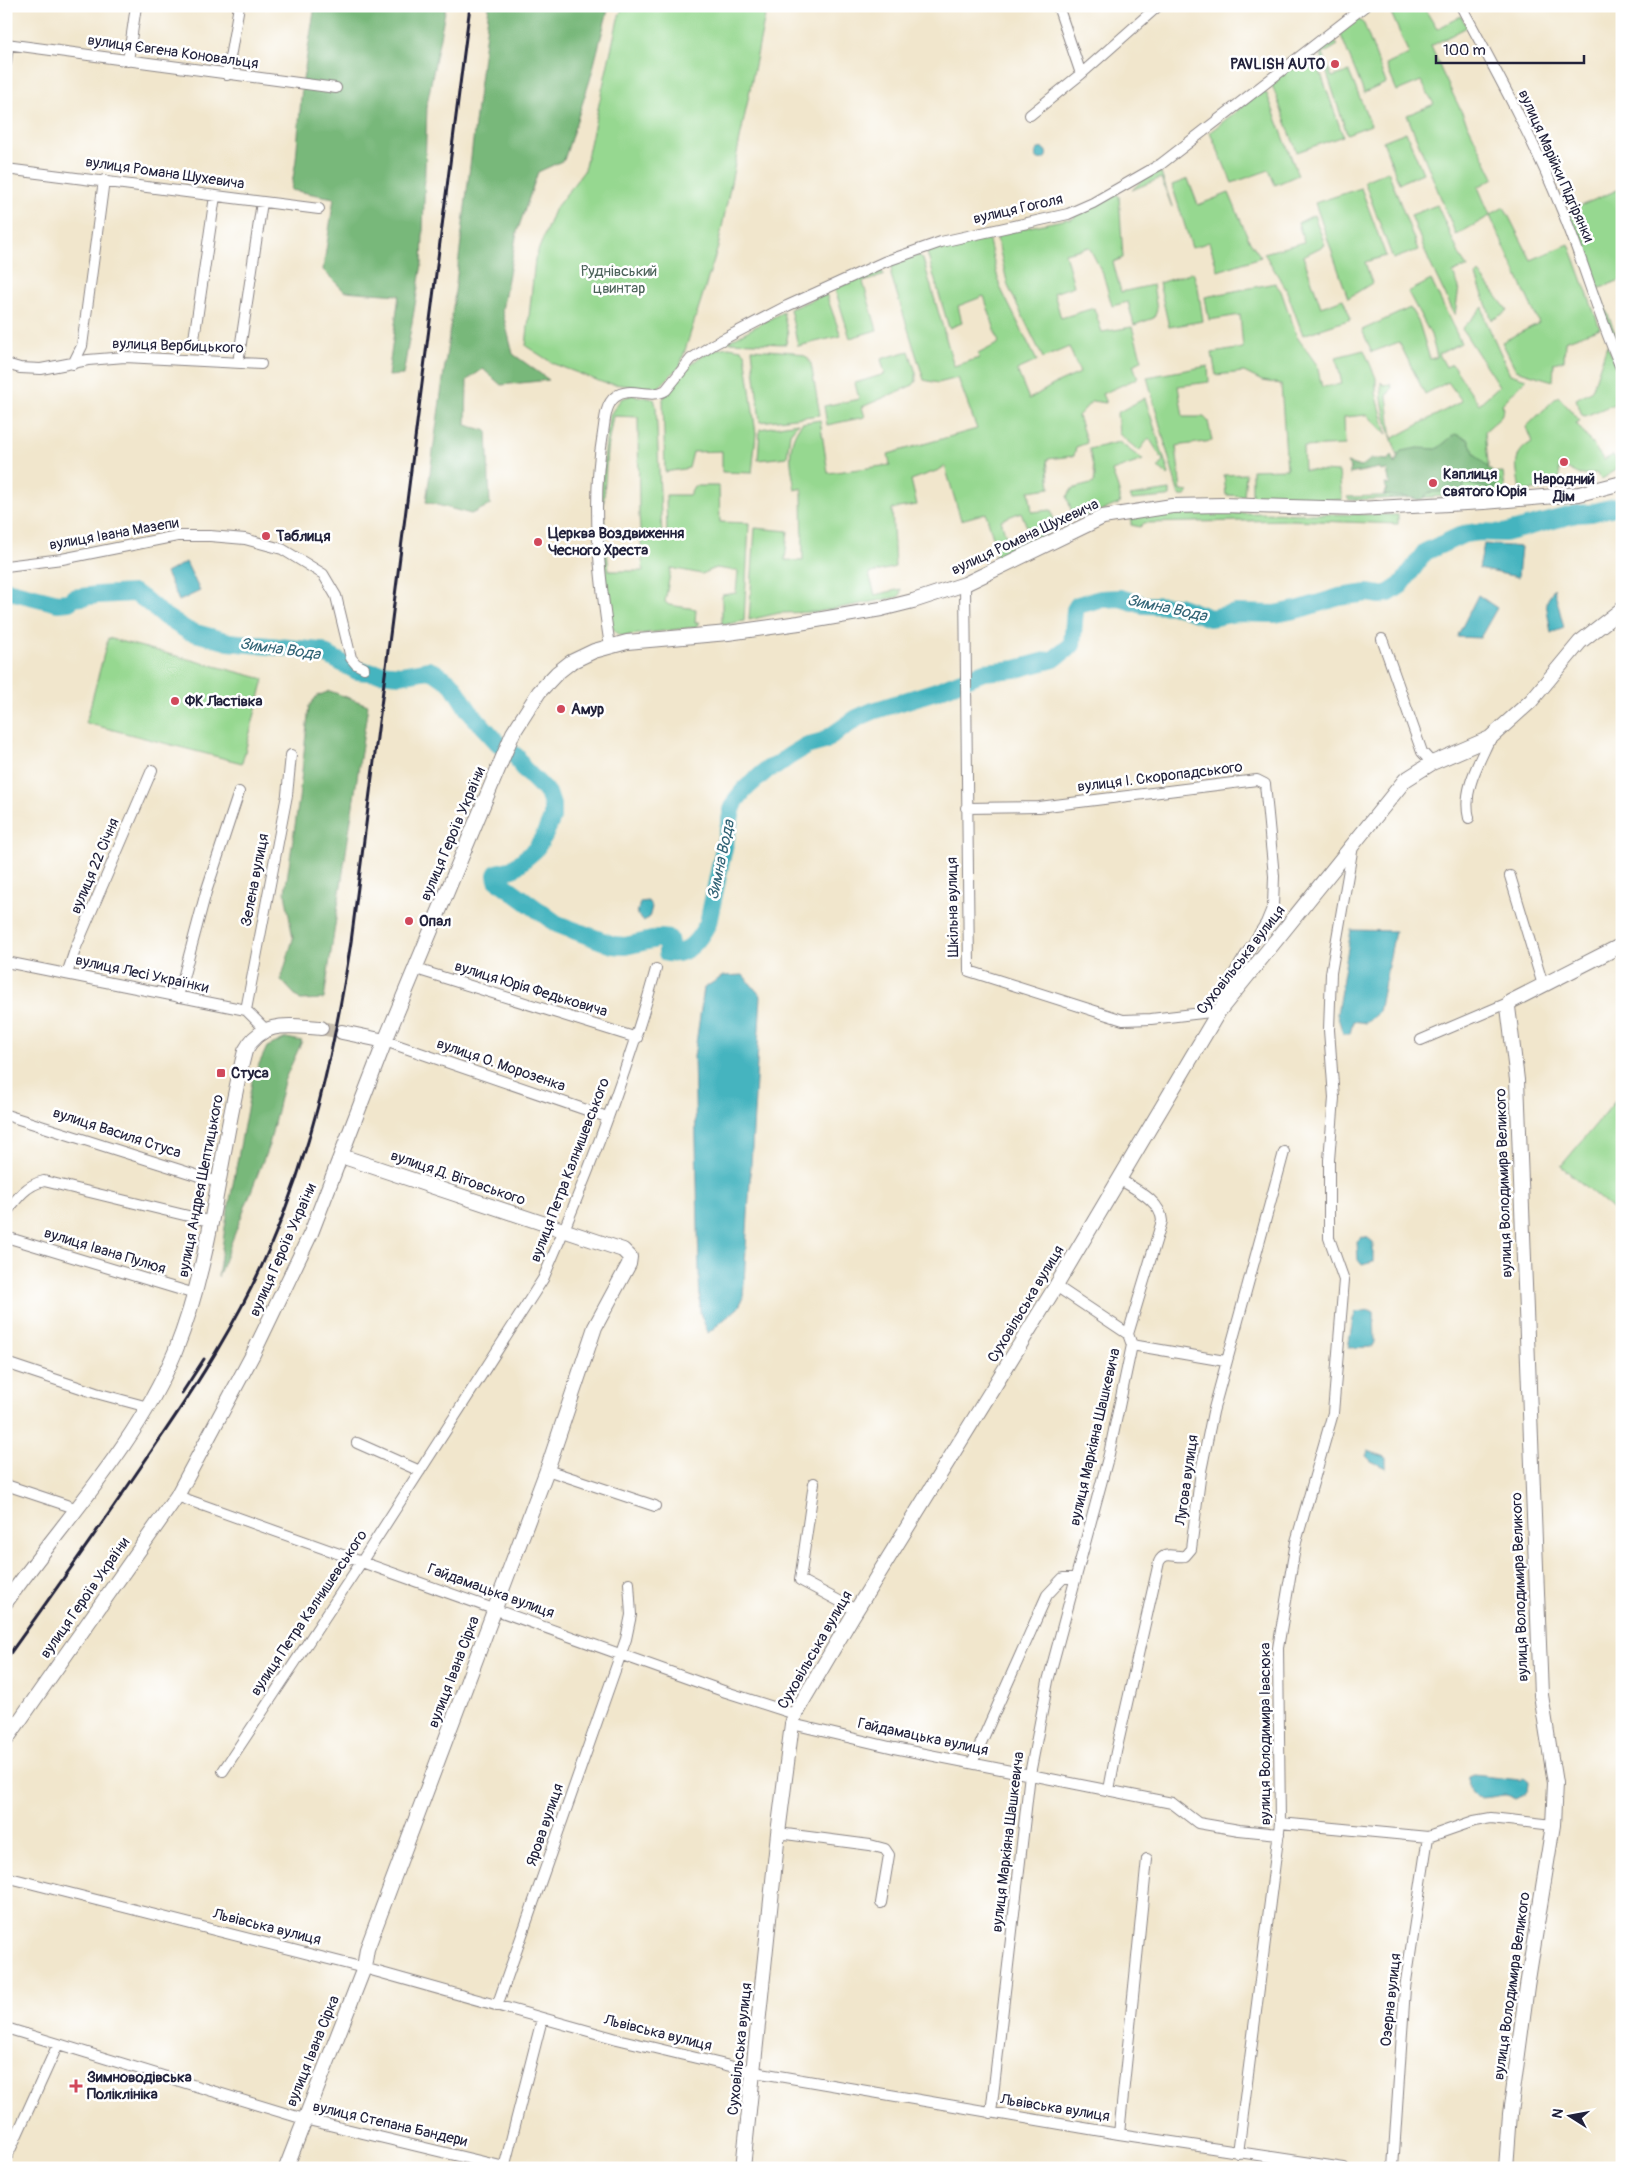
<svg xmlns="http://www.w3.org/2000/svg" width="1628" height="2174" viewBox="0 0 1628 2174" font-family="Pangolin,sans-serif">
	<rect width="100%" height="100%" fill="#fff"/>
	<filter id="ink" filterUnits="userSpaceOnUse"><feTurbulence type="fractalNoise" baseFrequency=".02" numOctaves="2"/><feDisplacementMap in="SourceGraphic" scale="10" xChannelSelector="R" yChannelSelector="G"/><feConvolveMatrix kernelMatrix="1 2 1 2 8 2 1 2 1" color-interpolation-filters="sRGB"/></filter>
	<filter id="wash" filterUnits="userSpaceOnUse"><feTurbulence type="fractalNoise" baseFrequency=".0096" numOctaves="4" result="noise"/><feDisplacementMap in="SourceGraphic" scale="20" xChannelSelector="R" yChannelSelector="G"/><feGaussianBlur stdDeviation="1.12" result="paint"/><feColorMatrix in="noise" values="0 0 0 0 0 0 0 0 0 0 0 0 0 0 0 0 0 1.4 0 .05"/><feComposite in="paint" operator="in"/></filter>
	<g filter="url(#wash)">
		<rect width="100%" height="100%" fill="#f1e6cc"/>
		<path fill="#96d890" stroke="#5c7d66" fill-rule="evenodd" d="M623 6H767L718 247 680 366 657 389 604 383 554 364 526 346 535 259 554 210 584 171 618 19Z
			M1388 6H1423L1437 29 1461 16 1467 27 1431 46 1442 72 1494 178 1478 187 1490 215 1504 207 1531 260 1569 244 1600 328 1565 341 1564 360 1554 363 1553 381 1516 370 1502 342 1539 323 1490 216 1456 235 1407 115 1434 104 1421 81 1397 91 1386 65 1409 54Z
			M1358 19 1364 24 1386 83 1364 93 1340 33 1342 30Z
			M1331 38 1338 45 1323 54 1332 77 1349 72 1371 125 1347 134 1319 49V46Z
			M1311 53 1315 57 1343 136 1297 152 1272 85 1285 72Z
			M1262 91 1267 94 1298 175 1275 185 1269 170 1232 183 1210 132Z
			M1406 132 1423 173 1399 183 1383 141Z
			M1158 171 1161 173 1172 207 1161 178 1132 190 1142 180Z
			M1388 171 1418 250 1393 259 1364 181Z
			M1188 179 1198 205 1229 193 1249 240 1261 257 1218 271 1209 242 1192 248 1172 185Z
			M1361 188 1386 256 1365 262 1372 283 1348 298 1315 203Z
			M1622 188V285L1620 280 1598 289 1622 351V360L1579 245 1582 237 1580 234 1575 236 1566 212Z
			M1117 194 1119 196 1123 258 1113 262 1121 292 1153 285 1157 310 1154 318 1134 325 1128 302 1112 306 1103 274 1089 247 1065 253 1074 286 1054 293 1061 318 1094 308 1102 332 1132 327 1142 360 1133 365 1138 378 1102 394 1106 403 1092 401 1078 416 1087 443 1076 447 1074 456 1047 459 1050 488 1029 491 1032 512 1051 510 1056 529 998 558 994 554 997 553 986 513 961 520 945 466 939 470 911 480 917 505 892 509 895 567 869 574 875 595 901 589 900 595 898 597 817 612 779 613 749 620 755 528 788 531 785 560 803 561 802 488 795 490C791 464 785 445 802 423L820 420 828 473 890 465 888 454 977 429 958 378 938 383 924 380 891 275 892 265 919 255 923 259 954 366 979 358 978 354 999 343 984 296 958 306 962 323 949 328 927 253 930 250 988 237 1000 287 1037 361 1017 370 1029 399 1053 385 1080 373 1069 347 1043 358 1008 286 996 234 1067 219 1069 220 1074 218 1076 214ZM1021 512 1031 537 1009 547 1001 520Z
			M1437 205 1461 258 1468 268H1462L1453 273 1459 287 1455 315 1429 261 1411 215Z
			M1314 215 1325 245 1303 256 1321 307 1343 299 1351 319 1303 335 1286 289 1264 253 1304 242 1298 223Z
			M877 270 881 271 885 275 863 282 877 330 850 338 835 289Z
			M1193 272 1198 288 1203 321 1169 327 1159 283Z
			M1479 273 1508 311 1492 320 1476 276Z
			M1431 280 1461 343 1439 354 1446 367 1452 364 1479 404 1499 386 1462 329 1483 307 1485 319 1510 374 1526 379 1502 404 1504 409 1500 418 1485 431 1489 473 1503 472 1505 492 1413 498C1401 460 1381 422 1381 382L1384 385 1390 384 1392 388 1387 396 1392 439 1462 401 1448 382 1425 394 1399 342 1372 352 1362 330 1410 308 1419 323 1430 359 1437 357 1431 335 1408 292Z
			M1275 283 1281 291 1297 337 1317 365 1322 387 1342 384 1336 357 1364 350 1376 378V393L1387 434 1367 415 1344 417 1345 445 1303 447 1304 470 1339 472 1342 500 1257 498 1252 495V470L1287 469 1281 384 1262 381 1244 372 1216 375 1212 353 1243 348 1240 315 1209 320 1205 297Z
			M826 294 841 336 798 346 790 309Z
			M783 312 788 334 786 344 727 342Z
			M1607 345 1622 378V401L1585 416 1582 415 1576 399 1592 390Z
			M729 347 741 349 745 353 756 434 752 473 722 472V451L693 452 689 468 665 472 663 399C680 374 697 350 729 347Z
			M752 349 794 352 807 357 811 364 820 415 760 422Z
			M909 351 916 373V381L913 385 862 407 865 417 827 425 824 406 859 399 855 383 885 374 881 359Z
			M1208 366 1209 382 1178 386 1183 417H1204L1208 421 1212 441 1176 446 1181 491 1189 492 1185 496H1180L1178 492 1147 377Z
			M632 395 654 399 656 406 662 537H667L666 495H689L694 486H719L720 522 749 523 744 621 722 625V595L736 593 738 571 716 568 702 574 671 568 665 602 669 605 696 609 695 623 699 622 696 627 623 636C613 633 611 625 608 616L599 504 609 416 621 399ZM613 416 638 417 639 515 643 571H609L603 512 607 450Z
			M1558 396 1580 421 1576 423 1604 460 1613 455 1621 467 1602 479 1596 473 1580 475 1559 464 1560 484 1564 485V488L1520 491C1517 469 1510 454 1532 442L1526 427Z
			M1145 398 1169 474 1168 475 1158 468 1163 460 1149 438 1139 451 1119 434 1117 413Z
			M798 423 790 433 787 457 758 460 760 429Z
			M1119 442 1143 460 1112 471C1115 481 1123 496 1119 504L1077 519H1074L1067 497 1072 489 1094 483 1095 475 1089 449Z
			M1246 474 1244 496 1226 495 1224 475Z
			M1170 490V496L1167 497 1132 500 1130 496Z
			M1407 495 1408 498 1349 500 1347 497Z
			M1172 512 1398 515V524L1292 520 1144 523 1140 527 1131 525V518Z
			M108 638 264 679 242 763 86 723Z
			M1622 1093V1199L1613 1210 1561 1166Z"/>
		<path fill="#78b87a" stroke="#4d6d5a" d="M315 6H446L427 104 422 264 403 375 388 376 399 295 344 291 323 270 334 198 291 190 296 160 302 86Z
			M489 6H609L590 80 564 160 538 172 517 232 502 310 513 354 549 380 501 385 483 369 467 380 466 425 487 431 490 505 471 514 426 502 454 300Z
			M1455 434 1468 439 1475 454 1500 480 1492 493 1485 488 1465 483 1461 496 1440 492 1428 493 1421 501C1405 494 1399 499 1383 494L1387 490 1385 484 1390 485 1387 470 1381 471 1379 468 1349 474 1351 469 1347 463 1361 467 1371 459 1389 460 1392 455 1395 464 1401 451 1418 448 1437 449Z
			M330 691 368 705 324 999 300 1000 281 980 293 939 285 892 299 799 309 706 317 696Z
			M286 1038 302 1041 284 1081 269 1145 218 1277 225 1227 253 1077 267 1047Z"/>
		<path fill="#45b4bf" stroke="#346b7d" d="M1035.5 154a5.5 5.5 0 1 1 11 0a5.5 5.5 0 1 1-11 0Z
			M1484 544 1521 547 1518 577 1479 569Z
			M186 562 200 591 179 601 166 573Z
			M1554 588 1564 628 1551 633 1546 603Z
			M1478 595 1497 608 1480 638 1457 637Z
			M648 901 652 907 649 918 643 921 637 914 640 902Z
			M1351 930 1395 931 1379 1012 1366 1023 1353 1021 1350 1034H1343L1337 1014Z
			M743 975 761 996 743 1299 738 1308 708 1333 700 1313 694 1057 704 988 723 976Z
			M1362 1237 1368 1238 1373 1242V1262L1362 1265 1358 1260 1357 1241Z
			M1370 1310 1374 1312 1375 1343 1373 1347 1348 1348 1353 1319 1356 1312Z
			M1368 1451 1386 1457V1468L1371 1461 1366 1456Z
			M1474 1775 1520 1780 1524 1778 1529 1782C1529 1792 1525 1795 1516 1799 1512 1797 1508 1795 1505 1795 1489 1796 1465 1807 1469 1777Z"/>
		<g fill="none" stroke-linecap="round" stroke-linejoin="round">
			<path stroke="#45b4bf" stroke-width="18" d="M6 590 58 603 69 602 74 598 97 595 134 593 144 599 164 616 188 631 229 642 320 651 357 671 401 675 428 670 436 673 452 684 469 711 498 743 517 757 522 767 548 793 552 805V818L544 836 535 850 513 869 497 873 496 875 497 880 557 924 613 945 625 946 661 938 669 939 670 944 667 948V953C688 957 700 938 708 923L732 810 736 800 745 789 768 769 776 766 788 757 806 746 824 741 857 718 873 711 936 691 984 672 1016 669 1054 659 1072 645 1075 610 1078 605 1101 599 1120 598 1144 605 1178 606 1210 618 1236 613 1275 614 1300 609 1339 597 1367 593 1380 595 1389 593 1401 585 1425 552 1464 534 1478 532 1504 533 1576 514 1591 513 1622 505"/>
		</g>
	</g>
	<g filter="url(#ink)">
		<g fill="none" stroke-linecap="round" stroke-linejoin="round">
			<path stroke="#c8bfaf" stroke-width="14" stroke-dasharray="14 7" stroke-linecap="butt" d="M321 1028 342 1032"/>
			<g stroke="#8a8484" stroke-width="12">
				<path id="street" d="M1058 6 1081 74
					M1461 6C1497 73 1534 140 1562 210 1584 263 1599 318 1622 370
					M6 44 336 88
					M128 61 136 6
					M6 63 8 44
					M227 75 239 6
					M1030 115 1081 74 1158 6
					M6 169 319 209
					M193 346 215 196
					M239 356 262 202
					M6 364 20 368 41 369 88 360 125 357 261 364
					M73 364 82 346 104 180
					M6 566 62 559 177 536H210L245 539 282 549 323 574 336 596 351 658 356 664 364 668
					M965 584 969 971 1123 1020 1151 1019 1219 1011 1233 975 1266 923 1273 906 1274 876 1265 784 1257 780 1039 807 966 808
					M1382 639 1422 752 1432 763
					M610 646C599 576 591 503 603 433 605 421 605 405 615 397 630 385 650 400 666 390L691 359 714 344 787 306 884 262 941 242 1068 214 1093 203 1161 164 1365 6
					M1469 818C1462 790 1479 763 1490 738
					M1510 876 1543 985
					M6 962 246 1010 265 1029
					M416 969 637 1038
					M67 974 76 947 152 770
					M178 997 206 892 239 792
					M246 1010 287 795 291 755
					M1421 1040 1510 1002
					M385 1041 607 1117
					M6 1115 218 1182
					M6 1213C17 1198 26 1185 44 1181L213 1222
					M6 1237 195 1294
					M1056 1286 1128 1334
					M1132 1345 1225 1361
					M6 1363 96 1393 148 1407
					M357 1443 420 1471
					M547 1470 655 1506
					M814 1483 800 1580 856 1610
					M6 1485 78 1509
					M177 1496 726 1692 795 1714
					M792 1724 894 1748 1172 1803 1198 1823 1239 1830 1279 1834
					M972 1763 1047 1595 1063 1578H1076
					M223 1771 362 1561 543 1279C587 1178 627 1074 656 969
					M1109 1790 1116 1752 1159 1562C1164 1550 1176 1558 1185 1556L1191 1549 1201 1471 1213 1412 1284 1152
					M1280 1823 1428 1837 1474 1821 1491 1818 1553 1825
					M778 1833 870 1845 885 1849 889 1855 881 1903
					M6 1877 364 1968 617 2039 755 2072 1119 2134 1344 2168
					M497 2006 626 1639 631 1615 629 1583
					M6 2028 304 2119 509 2168
					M991 2113 1030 1774 1048 1681 1109 1454 1132 1345 1128 1334 1162 1221C1161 1201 1135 1189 1119 1179
					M1119 2134 1147 1859
					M1238 2153 1280 1823 1278 1648 1296 1542 1333 1413 1344 1280 1329 1238V1160L1334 1098 1329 1030 1331 973 1353 846
					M6 2159 58 2044
					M504 2168 542 2019
					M1393 2168 1405 1988 1428 1837"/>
			</g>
			<g stroke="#8a8484" stroke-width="16">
				<path id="secondary" d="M342 1032 385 1041
					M6 1602C64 1520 136 1446 175 1352 214 1255 219 1151 245 1051 262 1019 290 1026 321 1028
					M6 1740 177 1496 253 1354 311 1233 385 1041 513 733 539 692 557 673 571 662 594 651 627 642 728 633 799 623 881 609 913 601 965 584 1103 517 1172 506 1222 505 1358 509 1484 502 1579 494 1622 483
					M286 2168 364 1968 367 1949 547 1470 595 1327 629 1264 630 1257 623 1250 341 1156
					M743 2168 778 1833 792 1724 795 1714 852 1617 1056 1286 1219 1011 1405 780 1432 763 1490 738 1531 701 1580 642 1622 609
					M1506 2168 1510 2114 1527 1986 1553 1825 1555 1783 1541 1695 1517 1080 1508 1007 1510 1002 1622 945"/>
			</g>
			<use href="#street" stroke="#fff" stroke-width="10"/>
			<use href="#secondary" stroke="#fff" stroke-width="14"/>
			<path stroke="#22223b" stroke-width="3" d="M182 1393 204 1359
				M6 1659C57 1588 108 1516 157 1443 198 1383 238 1321 267 1254 312 1151 334 1052 351 942L470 6"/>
		</g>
	</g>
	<g fill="#d1495b" stroke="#fff" stroke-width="2">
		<circle cx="1335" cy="64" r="5"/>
		<circle cx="1564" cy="462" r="5"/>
		<circle cx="1433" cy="483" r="5"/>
		<circle cx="266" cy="536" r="5"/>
		<circle cx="538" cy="542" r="5"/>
		<circle cx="175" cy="701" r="5"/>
		<circle cx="561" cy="709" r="5"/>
		<circle cx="409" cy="921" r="5"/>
		<rect x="216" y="1068" width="10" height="10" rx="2.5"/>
		<path d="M73.5 2078.5h5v5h5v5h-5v5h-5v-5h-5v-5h5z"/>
	</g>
	<g text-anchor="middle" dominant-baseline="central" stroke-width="5" stroke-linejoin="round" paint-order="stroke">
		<g font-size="15" fill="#22223b" stroke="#fff">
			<text transform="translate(173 52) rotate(8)">вулиця Євгена Коновальця</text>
			<text transform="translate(1556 166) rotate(66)">вулиця Марійки Підгірянки</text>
			<text transform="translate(165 173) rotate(8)">вулиця Романа Шухевича</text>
			<text transform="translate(1018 209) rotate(-13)">вулиця Гоголя</text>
			<text transform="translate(178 346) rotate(2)">вулиця Вербицького</text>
			<text transform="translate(114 534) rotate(-10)">вулиця Івана Мазепи</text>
			<text transform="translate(1025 537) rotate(-25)">вулиця Романа Шухевича</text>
			<text transform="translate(1160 777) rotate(-7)">вулиця І. Скоропадського</text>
			<text transform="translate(453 834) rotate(-67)">вулиця Героїв України</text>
			<text transform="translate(95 866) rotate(-67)">вулиця 22 Січня</text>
			<text transform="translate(255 880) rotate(-79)">Зелена вулиця</text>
			<text transform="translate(953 907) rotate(-91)">Шкільна вулиця</text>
			<text transform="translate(1241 960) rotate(-52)">Суховільська вулиця</text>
			<text transform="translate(142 974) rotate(12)">вулиця Лесі Українки</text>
			<text transform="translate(531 989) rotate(17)">вулиця Юрія Федьковича</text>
			<text transform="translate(501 1065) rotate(19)">вулиця О. Морозенка</text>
			<text transform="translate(117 1133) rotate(18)">вулиця Василя Стуса</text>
			<text transform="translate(570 1170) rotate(-69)">вулиця Петра Калнишевського</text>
			<text transform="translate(458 1178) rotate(19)">вулиця Д. Вітовського</text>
			<text transform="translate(1504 1183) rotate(-92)">вулиця Володимира Великого</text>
			<text transform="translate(201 1186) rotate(-79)">вулиця Андрея Шептицького</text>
			<text transform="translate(283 1250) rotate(-66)">вулиця Героїв України</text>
			<text transform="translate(105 1251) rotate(17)">вулиця Івана Пулюя</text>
			<text transform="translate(1026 1304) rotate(-59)">Суховільська вулиця</text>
			<text transform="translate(1095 1437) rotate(-77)">вулиця Маркіяна Шашкевича</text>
			<text transform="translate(1187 1480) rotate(-82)">Лугова вулиця</text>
			<text transform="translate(1520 1587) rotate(-92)">вулиця Володимира Великого</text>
			<text transform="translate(491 1591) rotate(20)">Гайдамацька вулиця</text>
			<text transform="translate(85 1598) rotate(-55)">вулиця Героїв України</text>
			<text transform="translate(309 1613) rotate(-56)">вулиця Петра Калнишевського</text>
			<text transform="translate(815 1650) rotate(-60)">Суховільська вулиця</text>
			<text transform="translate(454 1672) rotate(-69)">вулиця Івана Сірка</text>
			<text transform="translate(1265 1734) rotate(-90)">вулиця Володимира Івасюка</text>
			<text transform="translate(923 1737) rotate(12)">Гайдамацька вулиця</text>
			<text transform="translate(545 1825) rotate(-71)">Ярова вулиця</text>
			<text transform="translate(1008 1842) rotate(-83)">вулиця Маркіяна Шашкевича</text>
			<text transform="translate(267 1927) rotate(14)">Львівська вулиця</text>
			<text transform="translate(1512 1986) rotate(-82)">вулиця Володимира Великого</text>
			<text transform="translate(1391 2000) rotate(-84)">Озерна вулиця</text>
			<text transform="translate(658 2033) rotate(14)">Львівська вулиця</text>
			<text transform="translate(740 2049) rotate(-84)">Суховільська вулиця</text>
			<text transform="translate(313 2051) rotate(-68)">вулиця Івана Сірка</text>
			<text transform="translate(1055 2108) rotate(9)">Львівська вулиця</text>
			<text transform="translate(390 2124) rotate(13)">вулиця Степана Бандери</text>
		</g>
		<g font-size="15" font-weight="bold" fill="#22223b" stroke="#fff" text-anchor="start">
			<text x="1325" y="64" text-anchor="end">PAVLISH AUTO</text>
			<text x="1443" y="474">Каплиця<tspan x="1443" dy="17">святого Юрія</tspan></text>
			<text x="1564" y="479" text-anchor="middle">Народний<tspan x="1564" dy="17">Дім</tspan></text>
			<text x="548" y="533">Церква Воздвиження<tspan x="548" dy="17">Чесного Хреста</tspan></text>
			<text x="276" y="536">Таблиця</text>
			<text x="185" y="701">ФК Ластівка</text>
			<text x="571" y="709">Амур</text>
			<text x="419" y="921">Опал</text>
			<text x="231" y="1073">Стуса</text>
			<text x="87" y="2077">Зимноводівська<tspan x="87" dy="17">Поліклініка</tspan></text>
		</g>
		<g font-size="15" fill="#4b6259" stroke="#fff">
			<text x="619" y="271">Руднівський<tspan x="619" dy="17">цвинтар</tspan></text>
		</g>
		<g font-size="16" font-style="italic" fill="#326476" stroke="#fff">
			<text transform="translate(1167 608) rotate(12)">Зимна Вода</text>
			<text transform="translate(280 649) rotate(8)">Зимна Вода</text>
			<text transform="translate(721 860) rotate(-78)">Зимна Вода</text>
		</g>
	</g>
	<rect width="1628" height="2174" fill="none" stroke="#fff" stroke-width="25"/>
	<g transform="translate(1570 2116) rotate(281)" stroke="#ffffff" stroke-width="4" paint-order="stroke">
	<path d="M0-4L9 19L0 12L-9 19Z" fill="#22223b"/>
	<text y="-8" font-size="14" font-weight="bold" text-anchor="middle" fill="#22223b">N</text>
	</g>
	<path d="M1436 55v8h148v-8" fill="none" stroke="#22223b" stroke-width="2.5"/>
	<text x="1443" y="55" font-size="15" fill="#22223b" stroke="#ffffff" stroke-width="4" paint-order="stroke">100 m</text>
</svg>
